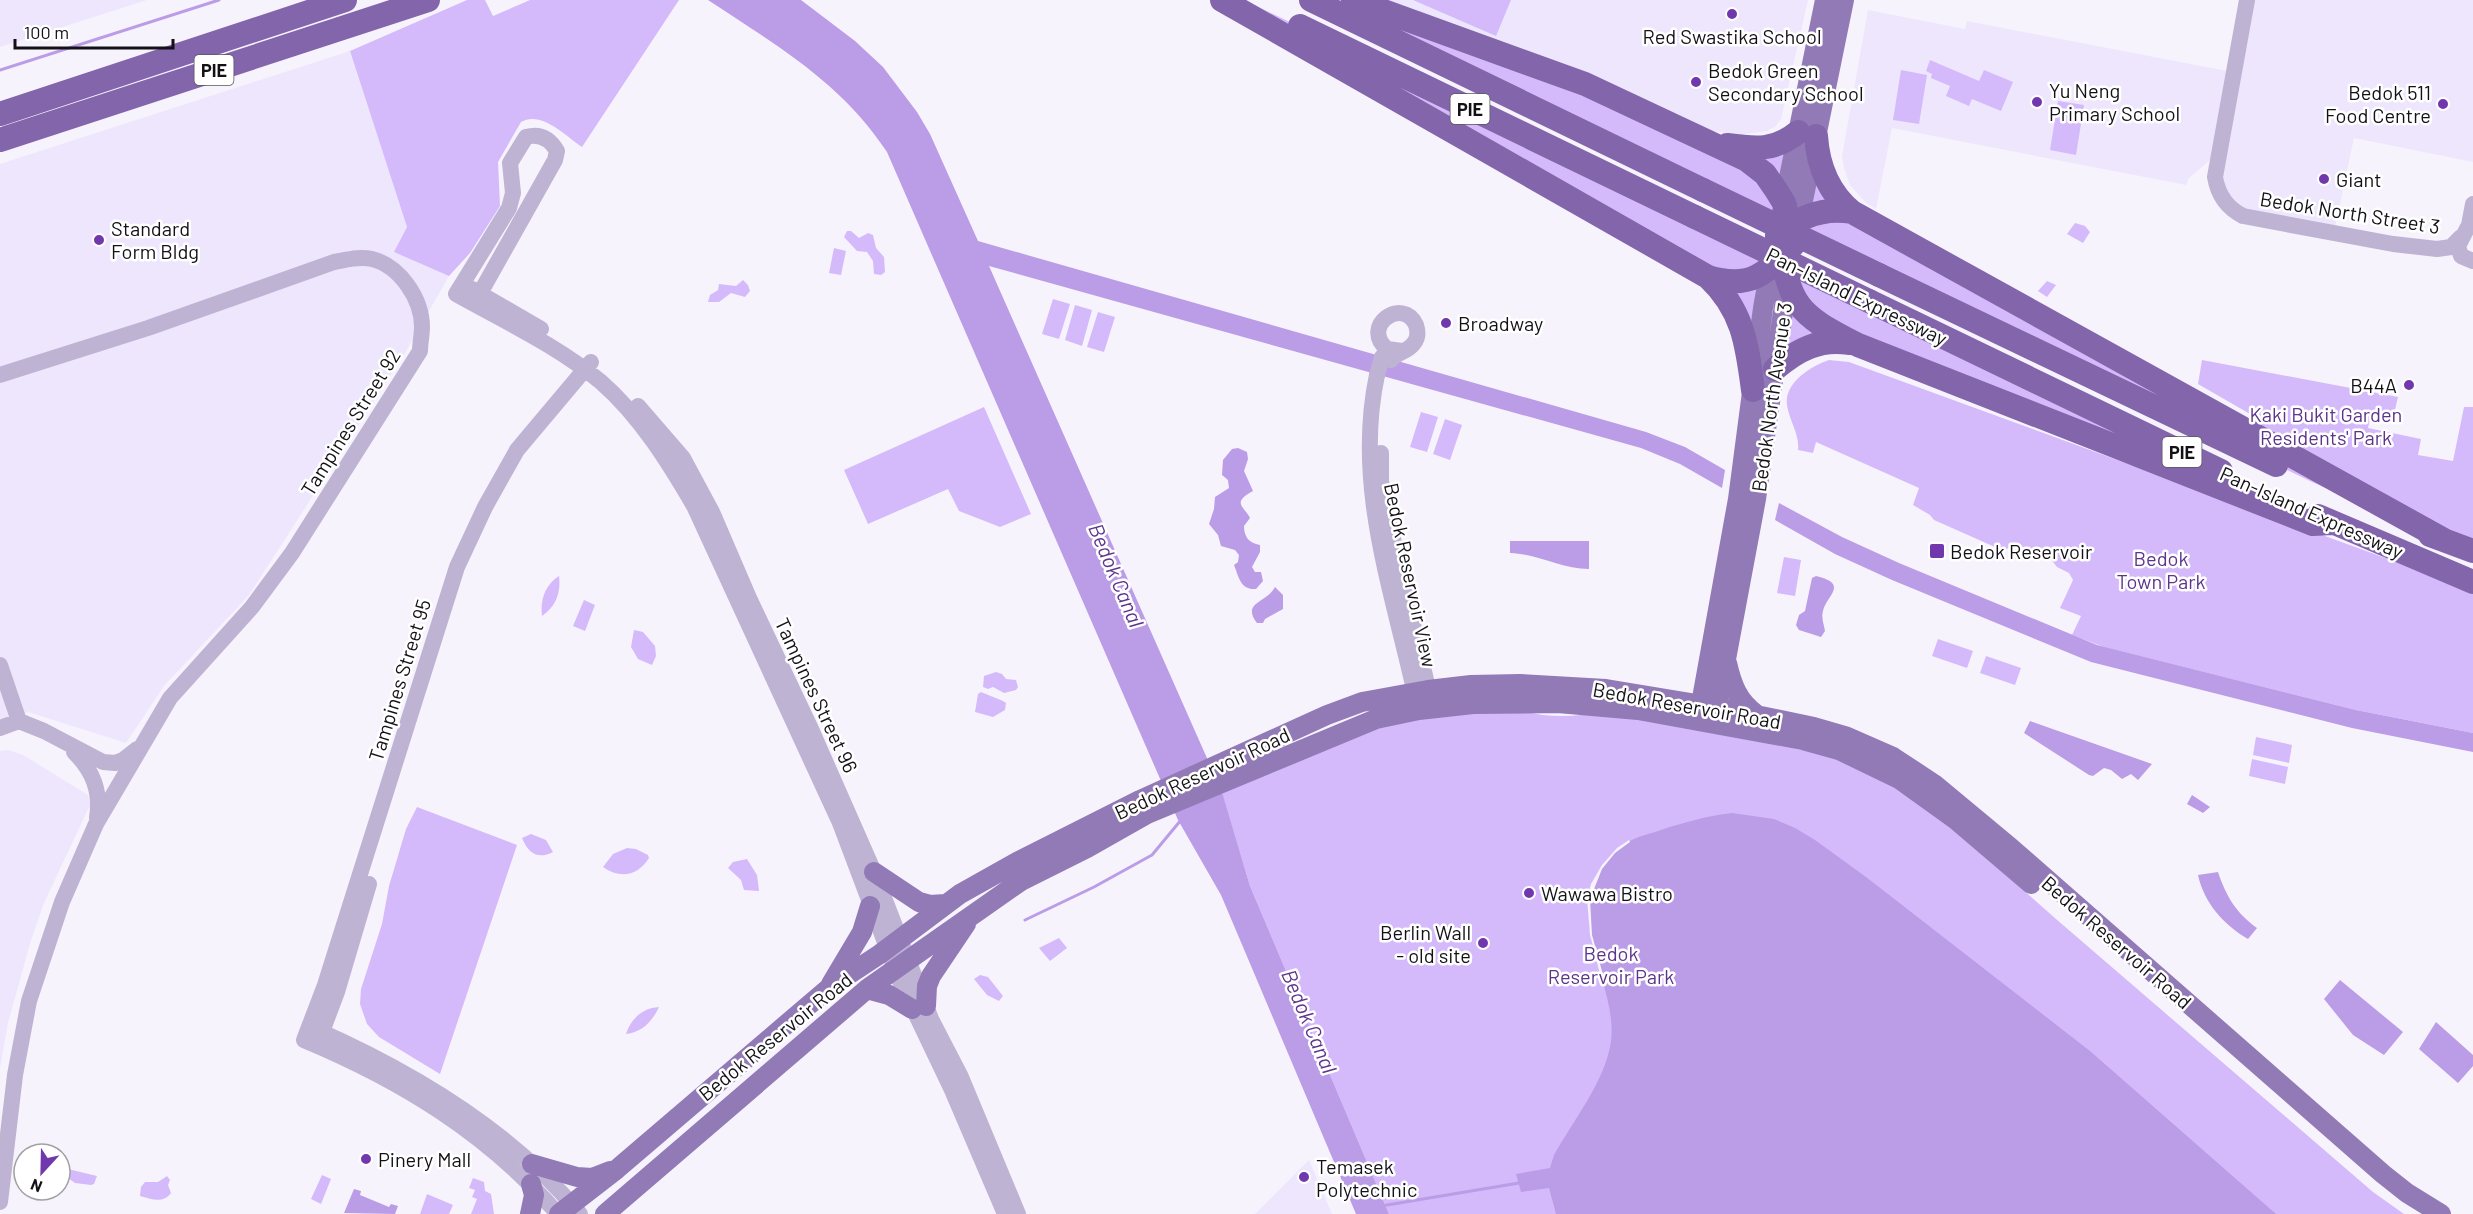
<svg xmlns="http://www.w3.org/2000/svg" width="2473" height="1214" viewBox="0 0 2473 1214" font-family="Barlow,sans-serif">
	<rect width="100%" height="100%" fill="#f7f3fd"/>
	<path fill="#eee6fd" d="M0 0H147L0 47Z
		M1386 0H1808L1781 119 1776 126 1767 131 1739 135 1713 131Z
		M2253 0H2473V162L2354 138 2335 227 2249 211 2235 203 2224 185 2223 169Z
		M1868 10 1965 29 1967 21 2227 71 2211 159 2189 178 2186 185 1892 128 1876 209 1866 203 1850 185 1844 168 1842 156Z
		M350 51 407 227 395 252 449 276 405 353 249 595 164 686 126 743 28 712 0 721V164Z
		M8 750 23 755 88 795 90 805 44 903 31 940 8 1023 0 1068V751Z
		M1309 1160 1332 1214H1255Z"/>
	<path fill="#d4bafb" d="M467 0H485L493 16 530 0H679L582 147C566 136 541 110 521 122L498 162 500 206 470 253 449 276 394 252 407 227 350 51Z
		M1244 0 1765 251 1759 278 1753 387 1725 293Z
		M1313 0H1351L1715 143 1789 140 1771 223Z
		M1413 0H1511L1496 36Z
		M1930 60 1979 81 1984 70 2013 82 2001 111 1972 99 1969 106 1946 96 1950 86 1931 78 1932 74 1926 71Z
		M1901 70 1927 75 1919 124 1893 120Z
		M2058 101 2084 105 2076 155 2050 150Z
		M1816 137 1830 187 2441 539 2312 482 1805 239Z
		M2075 223 2085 226 2090 232 2083 243 2067 234Z
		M847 231H851L859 238 868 233 873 235 876 248 884 257 885 272 881 275 874 274 873 261 867 252 857 251 844 237Z
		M834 248 846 251 841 275 829 273Z
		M1799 268 2287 503 1857 344 1787 358 1782 315Z
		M743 280 748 285 750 291 745 297 731 293 719 302H708L710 295 718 290 719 284 736 286Z
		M2047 281 2056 285 2047 297 2038 291Z
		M1053 299 1070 304 1059 339 1042 334Z
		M1075 305 1092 310 1082 346 1065 340Z
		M1098 312 1115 317 1104 352 1087 347Z
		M1829 360 1849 362 2473 590V733L2356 710 2104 647 2072 635 2081 616 2060 608 2073 580 2069 573 2057 567 2049 557 2037 554 2033 556 2023 547H2010L2004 551 1934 520 1930 515 1913 505 1919 488 1816 442 1813 453 1798 450C1800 435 1789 420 1787 405 1784 383 1811 366 1829 360Z
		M2202 360 2398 397 2394 414 2372 410 2368 428 2421 439 2418 455 2453 461 2464 407H2473V549L2250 431 2257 418 2198 384Z
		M984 407 1031 514 1000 527 959 511 948 489 868 524 844 470Z
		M1421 412 1438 417 1427 452 1410 447Z
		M1445 419 1462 425 1450 460 1433 454Z
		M1784 557 1801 560 1795 596 1777 593Z
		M559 576C561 593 556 606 542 616 540 600 545 585 559 576Z
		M584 600 595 605 585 631 573 626Z
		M634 630 643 632 655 646 656 656 652 665 638 659 631 647Z
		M1938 639 1973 651 1967 668 1932 656Z
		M1986 656 2021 668 2015 685 1980 673Z
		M996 672 1002 674 1006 679 1016 680 1018 687 1016 690 1004 693 993 687 988 689 983 687 984 676Z
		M981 692 1003 701 1006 703 1005 710 993 717 975 712 978 694Z
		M1511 706C1542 720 1575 717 1608 711L1837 753 1926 804 2056 919 2373 1192 2404 1214H1389L1250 886 1222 793 1378 723Z
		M2256 737 2292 745 2289 763 2253 755Z
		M2252 759 2288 767 2285 784 2249 776Z
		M417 807 517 845 440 1074 379 1037 367 1024 360 1004 361 989 382 924 389 886 406 829Z
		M531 834 546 840 553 852C538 860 528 853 522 838Z
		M627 848 636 849 648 855 649 858C638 876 620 879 603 867L613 854Z
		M747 859 757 875 759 891 744 890 741 880 728 868 733 862Z
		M1059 938 1067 948 1050 961 1039 948Z
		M980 975 988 977 1003 996 999 1001 987 995 974 979Z
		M659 1007C652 1022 642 1032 626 1034 631 1019 642 1008 659 1007Z
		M68 1169 97 1176 94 1184 91 1185 75 1183 68 1178Z
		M322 1175 331 1179 321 1204 311 1199Z
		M167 1176 170 1180 168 1185 171 1193C163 1204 151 1199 140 1196L141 1187 145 1182H158Z
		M473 1178 484 1182 485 1191 491 1194 494 1214H471L477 1199 472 1197 475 1190 469 1188Z
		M427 1194 453 1205 449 1214H420Z"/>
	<path fill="#bb9ce7" d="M708 0H801L855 41 883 67 917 112 930 134 978 241 1646 432 1685 447 1725 470 1722 488 1680 464 1641 448 989 266 1222 792 1250 886 1389 1214H1356L1221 895 1178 820 887 152C841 82 776 45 708 0Z
		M1238 448 1247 452 1248 459 1244 471 1253 491C1231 503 1244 506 1250 518L1244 526C1244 537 1249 543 1260 545V552L1252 567 1255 572H1261L1263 581 1256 589C1240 590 1239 577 1234 565L1238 562 1239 555 1235 550 1221 546 1218 535 1209 524 1214 509 1215 497 1229 488 1228 480 1222 475 1223 460 1232 449Z
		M1779 503 1842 537 1899 563 2097 645 2356 710 2473 733V752L2352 728 2091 662 1892 580 1835 554 1775 520Z
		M1510 541H1589V569C1561 569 1538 554 1510 553Z
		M1816 576C1850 584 1826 596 1823 611 1821 618 1824 624 1825 631L1821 637 1799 630 1796 625 1799 615 1805 611 1812 578Z
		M1275 587 1283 595V609L1265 619 1263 623H1257C1241 602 1267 603 1275 587Z
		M2030 721 2152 764 2138 780 2131 774 2122 779 2111 770 2104 768 2093 776 2089 775 2024 733Z
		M2192 795 2210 807 2203 813 2187 804Z
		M1732 813 1774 819 1795 828 1815 840 1866 877 2090 1051 2276 1214H1556L1549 1188 1521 1192 1516 1174 1550 1168 1554 1155C1573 1121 1606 1080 1611 1041 1615 1009 1599 974 1592 943 1584 903 1590 866 1627 843 1637 836 1650 834 1661 830 1685 822 1707 816 1732 813Z
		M2218 872C2226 896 2236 913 2257 928L2248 939C2224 925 2204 903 2198 875Z
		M2340 980 2403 1032 2384 1055 2353 1035 2324 999Z
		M2436 1022 2473 1055V1066L2458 1083 2419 1049Z
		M354 1189 361 1191 360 1195 389 1207 391 1204 398 1206 395 1214 344 1213Z"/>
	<path fill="#f7f3fd" d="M1629 840 1630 842 1615 853 1602 869 1590 899 1592 935 1605 982H1602L1590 935 1587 898 1591 884 1602 865 1617 848Z"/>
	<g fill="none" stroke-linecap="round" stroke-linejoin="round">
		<path stroke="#bb9ce7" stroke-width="3" d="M0 70 219 0
			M1025 920 1094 887 1152 855 1181 820
			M1381 1206 1519 1183"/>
		<path stroke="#bfb3d4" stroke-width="16" d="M2247 0 2215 177C2218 195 2227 208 2243 216L2393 244 2437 249 2451 247 2461 237
			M2473 204 2469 225 2458 246 2461 256 2473 261
			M472 289 541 329
			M474 304 555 160 557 151C550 139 540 133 526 137L510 163 513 193 509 208 456 294C504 321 558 346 601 382 640 416 669 463 694 506L840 823 898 977 952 1090 1005 1214
			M1391 360C1397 352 1408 352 1414 343 1418 338 1418 331 1416 325 1403 296 1360 326 1387 349L1402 351
			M0 375 148 328 334 262C346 260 359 256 372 259 400 266 422 299 422 327 422 335 420 343 420 351L292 553 252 607 170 698 96 824 62 902 29 1001 15 1075 0 1202
			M1377 375C1353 487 1394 595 1417 703
			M638 406 683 458 712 512 749 598 811 729 874 872 931 1019 961 1077 1018 1214
			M1381 453V481L1390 526 1431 701
			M0 665 19 721
			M0 728 19 721 44 731 103 762 115 763 123 760 137 749
			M74 752C93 771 101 791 97 818
			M313 1028C411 1071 511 1130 580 1214
			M317 1045 337 992 369 884
			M558 1214C487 1133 402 1081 304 1040L325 985 457 567 485 507 517 450 591 362"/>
		<path stroke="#927ab6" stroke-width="20" d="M1782 212 1825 0
			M1797 230 1844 0
			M1727 663C1732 685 1738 701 1756 714
			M1699 715 1738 499 1763 308 1772 258
			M1715 718 1756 499 1788 277
			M874 872 919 902 930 905 945 904
			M831 984 862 932 870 906
			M867 989 889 995 912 1009
			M926 1006 927 986 931 976 966 924
			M532 1164 577 1177 592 1178 610 1171
			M530 1214 534 1195 531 1184
			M559 1214 617 1169 830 987 880 954 960 894 1017 862 1140 800 1327 715 1362 702 1428 690 1471 685 1520 684 1606 689 1727 709 1814 727 1845 736 1893 757 1934 784 2011 848 2383 1174 2407 1193 2441 1214
			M605 1214 867 989 1021 881 1087 848 1147 814 1376 719 1419 710 1473 704 1558 703 1638 710 1803 740 1839 750 1899 779 1956 820 2031 884"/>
		<path stroke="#8265aa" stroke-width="24" d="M1222 0 1708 277C1743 310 1747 344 1753 390
			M1311 0 1703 190
			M1353 0 1585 84 1747 160 1765 174 1776 190 1784 203 1795 243C1766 273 1752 290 1708 277
			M1300 26 1695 217
			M0 114 345 0
			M1816 136C1818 166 1829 193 1852 212L2444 540
			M0 140 428 0
			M1727 145C1756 149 1775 151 1798 132
			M1852 212C1823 207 1798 217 1777 236 1792 306 1793 312 1858 345L2313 524 2332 523
			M1879 275 2276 465
			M1869 301 2221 471
			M1775 369C1797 350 1820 338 1849 343
			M2318 516 2473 582
			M2430 535 2473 551"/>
		<path stroke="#bfb3d4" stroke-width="16" d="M1377 375 1382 357"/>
		<path stroke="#8265aa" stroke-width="24" d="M1703 190 1879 275
			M1695 217 1869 301"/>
	</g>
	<g fill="#7137ad" stroke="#fff" stroke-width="2">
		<circle cx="1732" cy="14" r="6"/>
		<circle cx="1696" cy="82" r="6"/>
		<circle cx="2037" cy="102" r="6"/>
		<circle cx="2443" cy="104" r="6"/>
		<circle cx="2324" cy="179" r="6"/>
		<circle cx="99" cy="240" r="6"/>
		<circle cx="1446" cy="323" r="6"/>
		<circle cx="2409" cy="385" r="6"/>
		<rect x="1929" y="543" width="16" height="16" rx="3"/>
		<circle cx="1529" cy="893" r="6"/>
		<circle cx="1483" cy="943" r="6"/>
		<circle cx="366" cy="1159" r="6"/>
		<circle cx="1304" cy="1177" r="6"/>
	</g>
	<g text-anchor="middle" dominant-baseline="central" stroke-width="5" stroke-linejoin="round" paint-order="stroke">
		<g fill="#fff" stroke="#5a585c" stroke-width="1.5">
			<rect x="194.5" y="55" width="39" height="30" rx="4.5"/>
			<rect x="1450.5" y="94" width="39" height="30" rx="4.5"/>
			<rect x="2162.5" y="437" width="39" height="30" rx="4.5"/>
		</g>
		<g font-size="18" font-weight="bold" fill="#131116">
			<text x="214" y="70">PIE</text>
			<text x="1470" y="109">PIE</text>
			<text x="2182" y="452">PIE</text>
		</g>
		<g font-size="20" fill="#131116" stroke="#fff" text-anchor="start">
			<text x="1732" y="36" text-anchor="middle">Red Swastika School</text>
			<text x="1708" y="70">Bedok Green<tspan x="1708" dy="23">Secondary School</tspan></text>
			<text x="2049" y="90">Yu Neng<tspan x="2049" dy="23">Primary School</tspan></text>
			<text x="2431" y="92" text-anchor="end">Bedok 511<tspan x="2431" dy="23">Food Centre</tspan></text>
			<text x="2336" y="179">Giant</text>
			<text x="111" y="228">Standard<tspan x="111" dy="23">Form Bldg</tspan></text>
			<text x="1458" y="323">Broadway</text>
			<text x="2397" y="385" text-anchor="end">B44A</text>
			<text x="1950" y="551">Bedok Reservoir</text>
			<text x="1541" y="893">Wawawa Bistro</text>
			<text x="1471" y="932" text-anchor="end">Berlin Wall<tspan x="1471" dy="23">- old site</tspan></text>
			<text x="378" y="1159">Pinery Mall</text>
			<text x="1316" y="1166">Temasek<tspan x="1316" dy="23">Polytechnic</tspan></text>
		</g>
		<g font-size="20" fill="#131116" stroke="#fff">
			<text transform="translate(2350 212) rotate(9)">Bedok North Street 3</text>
			<text transform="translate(1857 296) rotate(26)">Pan-Island Expressway</text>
			<text transform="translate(1771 397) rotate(-82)">Bedok North Avenue 3</text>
			<text transform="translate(350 422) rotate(-58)">Tampines Street 92</text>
			<text transform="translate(2312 512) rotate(24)">Pan-Island Expressway</text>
			<text transform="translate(1411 575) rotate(78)">Bedok Reservoir View</text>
			<text transform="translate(399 680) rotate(-73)">Tampines Street 95</text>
			<text transform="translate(817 695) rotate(65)">Tampines Street 96</text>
			<text transform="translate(1687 705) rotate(10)">Bedok Reservoir Road</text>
			<text transform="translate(1202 773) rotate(-25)">Bedok Reservoir Road</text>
			<text transform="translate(2117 942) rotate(41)">Bedok Reservoir Road</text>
			<text transform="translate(775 1036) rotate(-39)">Bedok Reservoir Road</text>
		</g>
		<g font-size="20" fill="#5d348a" stroke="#fff">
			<text x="2326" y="414">Kaki Bukit Garden<tspan x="2326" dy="23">Residents' Park</tspan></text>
			<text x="2161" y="558">Bedok<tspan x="2161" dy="23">Town Park</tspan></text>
			<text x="1611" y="953">Bedok<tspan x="1611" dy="23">Reservoir Park</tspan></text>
		</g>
		<g font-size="21" font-style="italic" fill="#5e358c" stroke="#fff">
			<text transform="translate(1117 575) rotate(67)">Bedok Canal</text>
			<text transform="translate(1310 1021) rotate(67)">Bedok Canal</text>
		</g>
	</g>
	<g transform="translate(42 1172) rotate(202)"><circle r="28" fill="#ffffff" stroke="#a1a0a2" stroke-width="1.5"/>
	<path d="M0-4.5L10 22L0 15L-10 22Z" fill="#7137ad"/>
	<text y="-9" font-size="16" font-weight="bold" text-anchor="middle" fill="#131116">N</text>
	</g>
	<path d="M15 39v9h158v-9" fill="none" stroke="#131116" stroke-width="3"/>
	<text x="24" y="39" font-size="18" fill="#131116" stroke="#ffffff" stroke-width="4.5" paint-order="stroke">100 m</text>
</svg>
